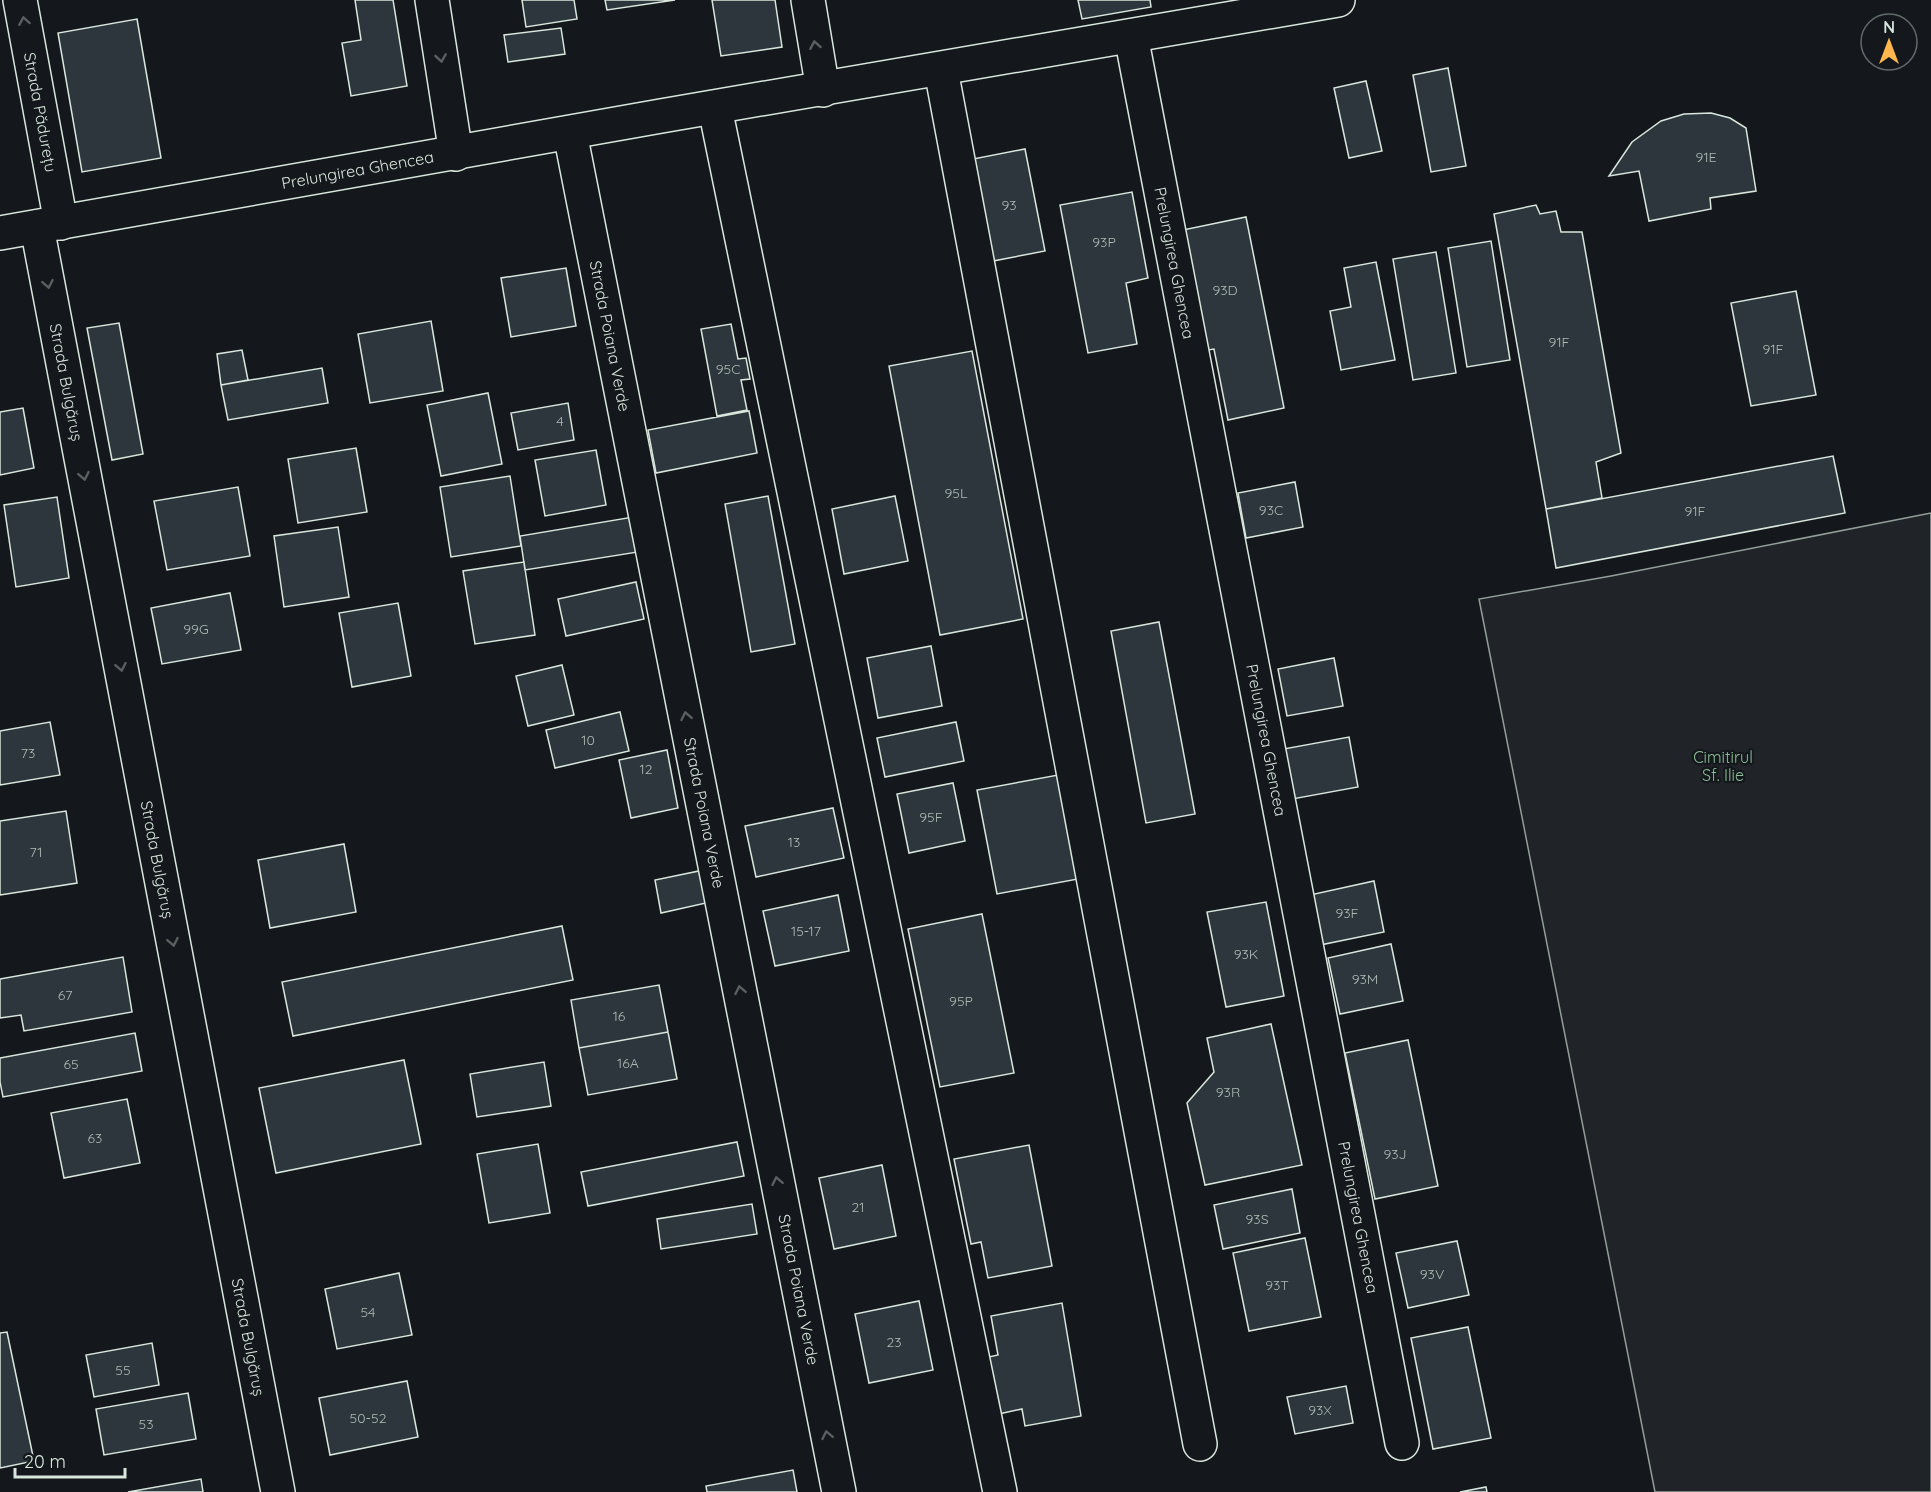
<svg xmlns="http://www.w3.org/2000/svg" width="1931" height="1492" viewBox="0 0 1931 1492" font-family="Quicksand,sans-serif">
	<rect width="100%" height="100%" fill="#14181c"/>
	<path fill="#202428" stroke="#939e99" stroke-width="1.5" d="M1931 513V1492H1655L1479 599 1611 576Z"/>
	<path fill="#2c363c" stroke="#d8e6dc" stroke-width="1.5" d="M355 0H393L407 86 351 96 342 43 361 40Z
		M522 0H574L577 19 526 27Z
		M605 0H675L607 10Z
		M712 0H775L782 47 721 56Z
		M1078 0H1150L1151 7 1082 19Z
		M137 19 161 158 82 172 58 33Z
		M561 28 565 54 508 62 504 35Z
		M1448 68 1466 166 1431 172 1413 75Z
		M1366 81 1382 151 1349 158 1334 88Z
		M1711 113 1730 118 1746 128 1756 191 1710 198 1711 209 1649 221 1639 171 1609 176 1632 142 1661 121 1684 114Z
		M1025 149 1045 251 993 261 973 159Z
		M1132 192 1148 278 1126 283 1137 344 1088 353 1060 205Z
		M1536 205 1540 214 1556 211 1561 232H1582L1621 453 1596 462 1602 498 1546 509 1494 214Z
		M1246 217 1284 408 1228 420 1214 349 1202 351 1178 231Z
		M1491 241 1510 360 1467 367 1448 248Z
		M1436 252 1456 373 1413 380 1393 259Z
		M1376 262 1395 360 1341 370 1330 311 1351 307 1344 268Z
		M566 268 576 326 511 337 501 278Z
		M1796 291 1816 395 1751 406 1731 303Z
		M431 321 443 391 370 403 358 334Z
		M119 323 143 454 112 460 87 328Z
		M731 324 738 359 746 358 750 379 741 380 747 410 717 416 701 329Z
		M242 350 248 380 221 385 217 354Z
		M972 351 1023 619 940 635 889 366Z
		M322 368 328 403 228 420 221 385Z
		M488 393 502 464 441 476 427 405Z
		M568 403 574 440 518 450 511 413Z
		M23 408 34 468 0 475V412Z
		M749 411 757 453 656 473 648 430Z
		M356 448 367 512 298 523 288 459Z
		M596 450 606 505 545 516 535 460Z
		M1833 456 1845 513 1556 568 1546 509Z
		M510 476 521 546 451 557 440 487Z
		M1295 482 1303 527 1246 538 1238 493Z
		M238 487 250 556 167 570 154 501Z
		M768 496 795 644 751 652 725 504Z
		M895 496 908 561 844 574 832 509Z
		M57 497 69 578 16 587 4 505Z
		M633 517 638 552 525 570 520 536Z
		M338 527 349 597 284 607 274 536Z
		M524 562 535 635 475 644 463 571Z
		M636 582 644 619 566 636 558 599Z
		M230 593 241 650 162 664 151 608Z
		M398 603 411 676 352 687 339 613Z
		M1159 622 1195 814 1146 823 1111 631Z
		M931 646 942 706 878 718 867 658Z
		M1334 658 1343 706 1287 716 1278 669Z
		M562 665 574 715 528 726 516 676Z
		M620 712 629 751 555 768 546 730Z
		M50 722 60 775 0 785V731Z
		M956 722 964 761 885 777 877 738Z
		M1349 737 1358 787 1287 800 1278 750Z
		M667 750 678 808 631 818 619 760Z
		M1058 775 1078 879 997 894 977 790Z
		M953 783 965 841 909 853 897 794Z
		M833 808 844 858 756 877 745 826Z
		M66 811 77 883 0 895V821Z
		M344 844 356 912 270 928 258 860Z
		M699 871 706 903 661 913 655 880Z
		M1374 881 1384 932 1320 945 1310 895Z
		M838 895 849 951 775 966 763 911Z
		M1266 902 1284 996 1226 1007 1207 912Z
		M982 914 1014 1073 940 1087 908 929Z
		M562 926 573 980 293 1036 282 982Z
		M1391 944 1403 1001 1340 1014 1328 958Z
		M123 957 132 1012 24 1031 21 1015 0 1018V979Z
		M659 985 668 1032 579 1048 571 1000Z
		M1271 1024 1302 1165 1205 1185 1187 1103 1214 1072 1207 1038Z
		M668 1032 677 1079 588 1095 579 1048Z
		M135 1033 142 1071 3 1097 0 1082V1058Z
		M1408 1040 1438 1186 1375 1199 1345 1053Z
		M404 1060 421 1144 276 1173 259 1088Z
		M544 1062 551 1106 477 1117 470 1074Z
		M127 1099 140 1163 64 1178 51 1113Z
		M737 1142 744 1176 588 1206 581 1172Z
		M538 1144 550 1213 489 1223 477 1154Z
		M1029 1145 1052 1266 988 1278 981 1242 971 1244 954 1159Z
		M882 1165 896 1236 834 1249 819 1178Z
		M1292 1189 1300 1233 1223 1249 1214 1205Z
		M752 1204 757 1234 661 1249 657 1219Z
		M1305 1238 1321 1317 1249 1331 1233 1253Z
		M1457 1241 1469 1295 1408 1308 1396 1253Z
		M399 1273 412 1335 337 1349 325 1289Z
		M919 1301 933 1370 869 1383 855 1314Z
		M1062 1303 1081 1416 1025 1426 1022 1409 994 1415 984 1358 998 1355 991 1316Z
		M1468 1327 1491 1438 1433 1449 1411 1338Z
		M7 1332 34 1461 0 1468V1333Z
		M152 1343 159 1385 94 1397 86 1355Z
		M407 1381 418 1437 330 1455 319 1398Z
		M1346 1386 1353 1423 1295 1434 1287 1397Z
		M188 1393 196 1439 104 1455 96 1409Z
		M793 1470 797 1492H707L706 1486Z
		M201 1479 203 1492H128Z
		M1486 1487 1487 1492H1460Z"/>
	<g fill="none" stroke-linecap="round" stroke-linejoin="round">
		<g stroke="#d8e6dc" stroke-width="36">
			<g id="minor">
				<path id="s1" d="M20 0 61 223"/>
				<path d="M432 0 456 154"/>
				<path d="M808 0 823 90"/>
				<path id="s2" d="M1131 36 1402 1443"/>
				<path d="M941 70 1200 1444"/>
				<path d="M715 108 1000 1492"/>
				<path id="s3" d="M570 133 839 1492"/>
				<path id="s4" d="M37 227 278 1492"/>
			</g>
		</g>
		<g stroke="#d8e6dc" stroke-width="36">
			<g id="major">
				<path id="s5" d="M0 233 661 116 1338 0"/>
			</g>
		</g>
		<use href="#minor" stroke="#14181c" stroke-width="33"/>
		<use href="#major" stroke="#14181c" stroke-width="33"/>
	</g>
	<defs><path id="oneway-chevron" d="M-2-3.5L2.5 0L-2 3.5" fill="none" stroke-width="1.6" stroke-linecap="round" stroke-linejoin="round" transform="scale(1.5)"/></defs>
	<g stroke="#59605f">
		<use href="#oneway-chevron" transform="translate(24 21) rotate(-100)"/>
		<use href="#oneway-chevron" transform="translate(815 45) rotate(-100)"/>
		<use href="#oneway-chevron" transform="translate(441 58) rotate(81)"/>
		<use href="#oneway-chevron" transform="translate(48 284) rotate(79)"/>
		<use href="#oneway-chevron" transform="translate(84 476) rotate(79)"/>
		<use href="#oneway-chevron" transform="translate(121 667) rotate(79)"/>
		<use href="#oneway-chevron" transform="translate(686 716) rotate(-101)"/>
		<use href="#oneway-chevron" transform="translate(173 942) rotate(79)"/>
		<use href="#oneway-chevron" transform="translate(740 990) rotate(-101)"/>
		<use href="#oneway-chevron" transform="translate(777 1181) rotate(-101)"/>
		<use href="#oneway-chevron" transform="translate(827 1435) rotate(-101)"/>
	</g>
	<g text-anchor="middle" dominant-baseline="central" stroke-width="4.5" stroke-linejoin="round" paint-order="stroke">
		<g font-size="14" fill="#adbab4">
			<text x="1706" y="157">91E</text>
			<text x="1009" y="205">93</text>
			<text x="1104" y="242">93P</text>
			<text x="1225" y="290">93D</text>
			<text x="1559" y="342">91F</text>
			<text x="1773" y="349">91F</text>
			<text x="728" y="369">95C</text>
			<text x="560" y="421">4</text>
			<text x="956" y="493">95L</text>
			<text x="1271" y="510">93C</text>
			<text x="1695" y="511">91F</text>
			<text x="196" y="629">99G</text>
			<text x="588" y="740">10</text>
			<text x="28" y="753">73</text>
			<text x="646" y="769">12</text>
			<text x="931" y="817">95F</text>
			<text x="794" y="842">13</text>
			<text x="36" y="852">71</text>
			<text x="1347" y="913">93F</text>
			<text x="806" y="931">15-17</text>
			<text x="1246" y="954">93K</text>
			<text x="1365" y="979">93M</text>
			<text x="65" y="995">67</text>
			<text x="961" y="1001">95P</text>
			<text x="619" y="1016">16</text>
			<text x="628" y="1063">16A</text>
			<text x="71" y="1064">65</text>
			<text x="1228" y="1092">93R</text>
			<text x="95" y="1138">63</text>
			<text x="1395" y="1154">93J</text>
			<text x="858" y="1207">21</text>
			<text x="1257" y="1219">93S</text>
			<text x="1432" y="1274">93V</text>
			<text x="1277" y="1285">93T</text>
			<text x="368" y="1312">54</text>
			<text x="894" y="1342">23</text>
			<text x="123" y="1370">55</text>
			<text x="1320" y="1410">93X</text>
			<text x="368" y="1418">50-52</text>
			<text x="146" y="1424">53</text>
		</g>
		<g font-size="16" fill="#d8e6dc" stroke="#14181c">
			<text stroke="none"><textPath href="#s1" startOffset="114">Strada Pădurețu</textPath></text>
			<text stroke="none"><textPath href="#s5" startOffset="363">Prelungirea Ghencea</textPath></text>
			<text stroke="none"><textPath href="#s2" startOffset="231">Prelungirea Ghencea</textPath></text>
			<text stroke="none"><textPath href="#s3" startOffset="207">Strada Poiana Verde</textPath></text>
			<text stroke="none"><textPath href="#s4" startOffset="158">Strada Bulgăruș</textPath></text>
			<text stroke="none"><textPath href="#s2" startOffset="717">Prelungirea Ghencea</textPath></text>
			<text stroke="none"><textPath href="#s3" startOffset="693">Strada Poiana Verde</textPath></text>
			<text stroke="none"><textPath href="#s4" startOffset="644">Strada Bulgăruș</textPath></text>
			<text stroke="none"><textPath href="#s2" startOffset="1203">Prelungirea Ghencea</textPath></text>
			<text stroke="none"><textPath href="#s3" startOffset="1179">Strada Poiana Verde</textPath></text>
			<text stroke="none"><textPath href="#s4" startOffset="1130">Strada Bulgăruș</textPath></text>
		</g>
		<g font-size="16" fill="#8ac095" stroke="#14181c">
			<text x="1723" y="757">Cimitirul<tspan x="1723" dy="18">Sf. Ilie</tspan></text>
		</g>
	</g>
	<g transform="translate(1889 42)"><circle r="28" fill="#14181c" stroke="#626a69" stroke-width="1.5"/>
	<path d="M0-4.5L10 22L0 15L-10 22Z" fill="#ffb74d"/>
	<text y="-9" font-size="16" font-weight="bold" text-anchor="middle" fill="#d8e6dc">N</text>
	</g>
	<path d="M15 1468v9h110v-9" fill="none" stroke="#d8e6dc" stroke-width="3"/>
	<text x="24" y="1468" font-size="18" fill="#d8e6dc" stroke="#14181c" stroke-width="4.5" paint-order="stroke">20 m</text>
</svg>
